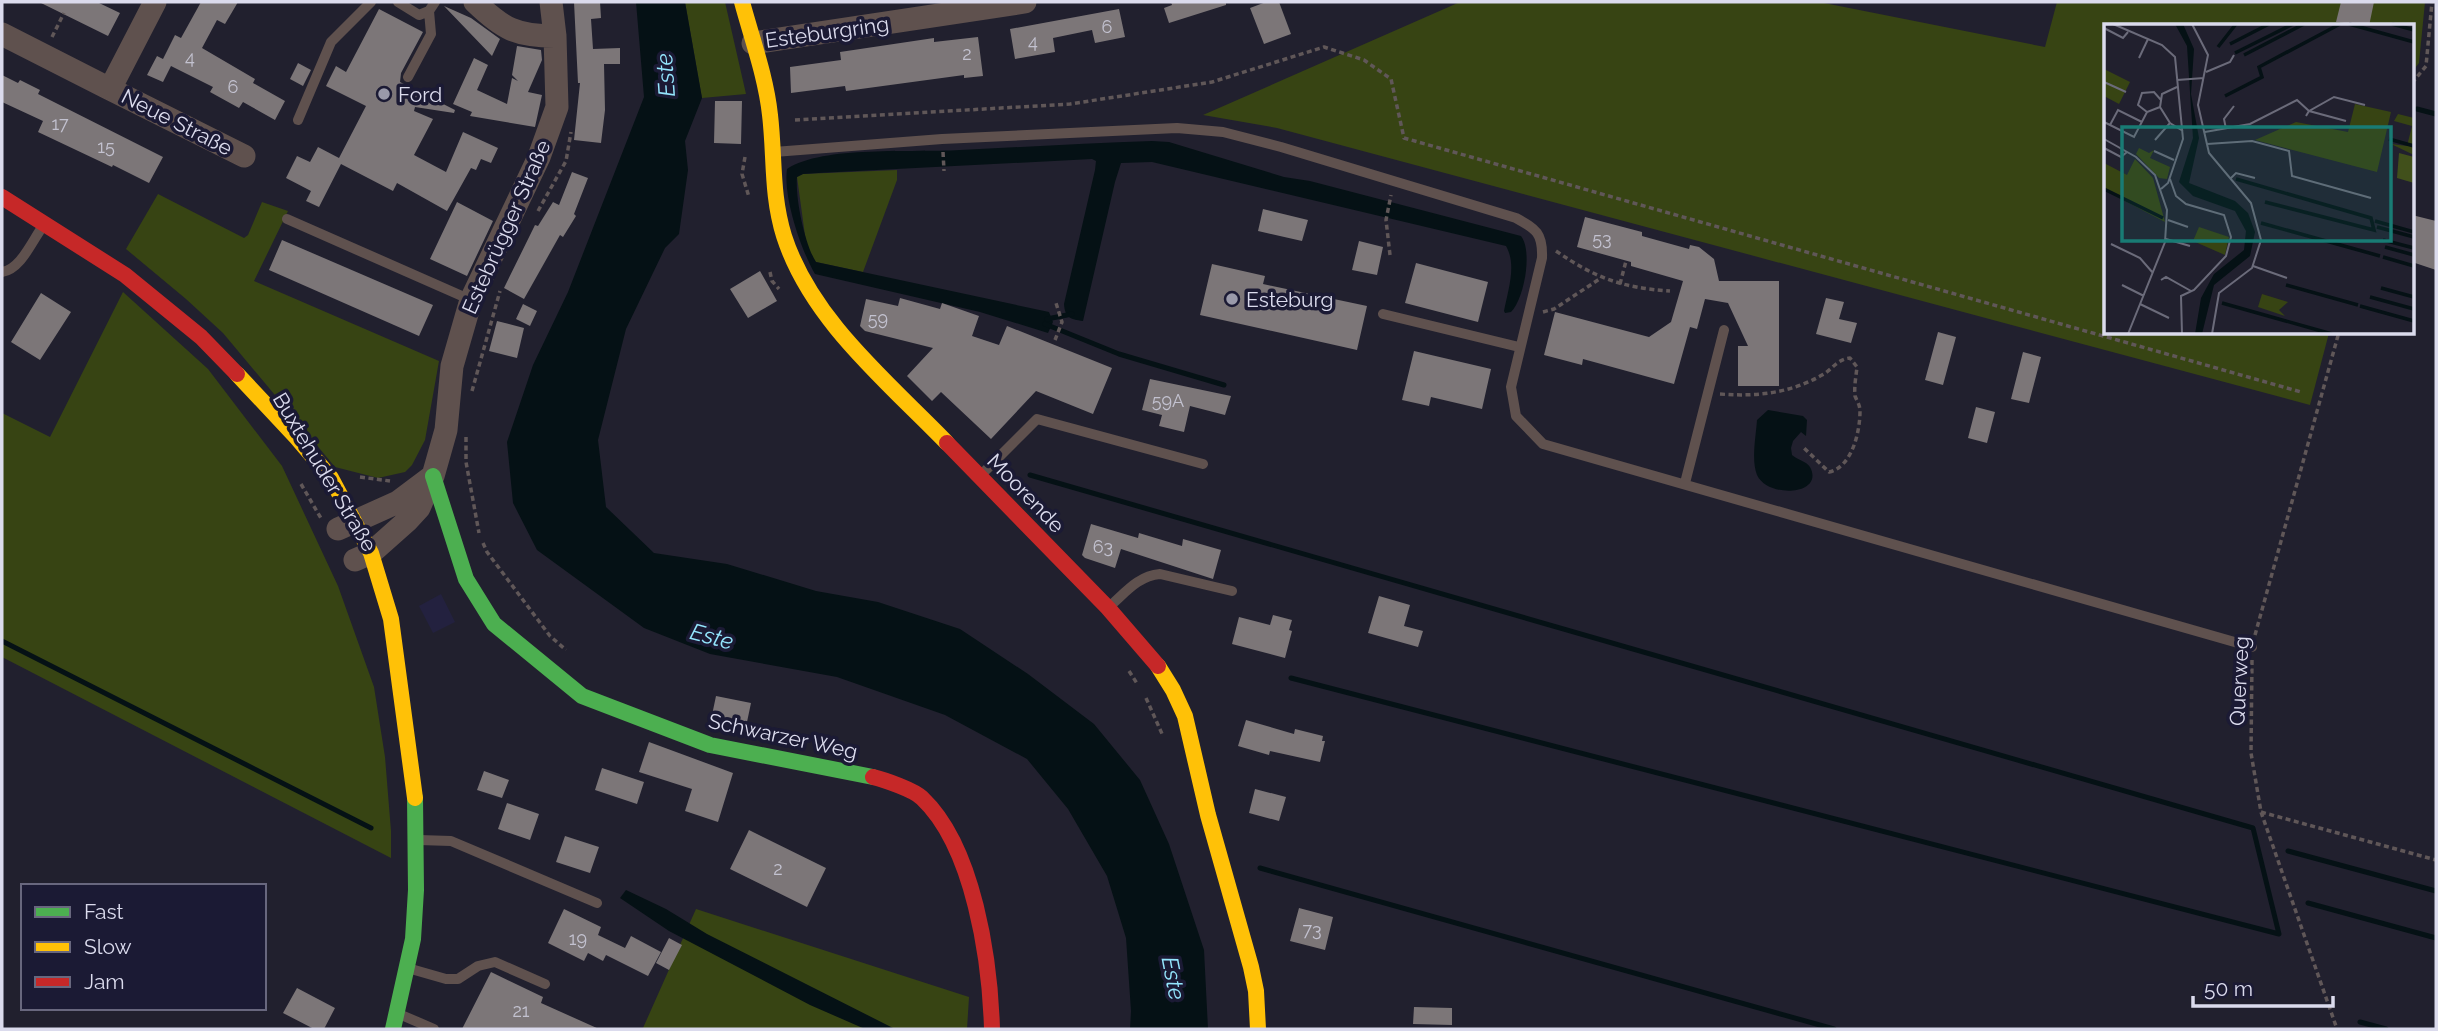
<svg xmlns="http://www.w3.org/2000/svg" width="2438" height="1031" viewBox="0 0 2438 1031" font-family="Raleway,sans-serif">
	<rect width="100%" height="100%" fill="#21202e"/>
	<path fill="#23213f" d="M441 594 455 622 433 633 419 606Z"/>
	<path fill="#374413" d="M685 2H725L746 94 702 98Z
		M1460 2H1819L2045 47 2057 2H2425L2419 63 2412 72V26H2106V332L2329 333 2310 405 1277 128 1203 115Z
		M897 170V180L863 272 816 262 807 250 797 177 803 174Z
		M158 194 244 238 248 235 262 202 288 211 254 281 439 361 425 440 412 465 405 472 378 478 335 467 223 333 186 299 126 249Z
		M123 292 208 369 282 466 338 586 374 687 385 757 391 831V858L2 657V413L50 437Z
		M696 909 969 997 967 1029H645L643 1028Z"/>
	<path fill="#051115" d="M636 2H685L702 98 685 141 688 170 679 234 665 248 626 329 598 440 606 507 654 553 727 564 816 591 878 602 960 629 1028 674 1094 724 1140 780 1169 844 1204 950 1208 1029H1130L1131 1011 1126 938 1107 876 1068 809 1027 759 945 715 837 677 710 654 644 628 537 550 513 503 507 442 533 365 568 292 644 97Z
		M1152 141 1169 142 1284 177 1310 181 1521 236C1533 251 1524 300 1511 312L1505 313 1504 311C1508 290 1517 265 1506 246L1152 162 1121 163 1115 182 1083 321C1070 319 1065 318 1064 304L1095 170 1096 161 1092 159 818 173 803 174 797 177C795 198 805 245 816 262L1049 312 1053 322 1048 333 980 312 815 274C801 250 783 197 787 169 823 145 914 153 960 150 1024 147 1088 143 1152 141Z
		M1768 410 1803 416 1807 420 1806 436 1801 432 1793 441 1791 448 1792 455C1798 460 1806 461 1810 467 1825 495 1768 499 1757 475 1751 460 1756 436 1757 420Z
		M626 890 666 909 707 934 895 1029H865L810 1005 669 931 620 898Z"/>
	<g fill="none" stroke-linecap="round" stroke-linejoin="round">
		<path stroke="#051115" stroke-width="5" d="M2417 109 2436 114
			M1047 319 1072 314
			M1045 324 1119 354 1224 385
			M1030 475 2253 828 2279 934 1291 678
			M2 641 371 828
			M2288 851 2436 891
			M1260 868 1834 1029
			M2308 903 2436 938
			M2360 1022 2386 1029"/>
	</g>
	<path fill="#7c7678" d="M39 2H97L120 13 108 36Z
		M201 2H238L225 24 217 20 202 48 255 79 253 83 285 101 275 120 243 102 239 108 210 92 213 87 171 66 163 82 147 75 157 56 163 59 175 35 181 38Z
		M574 2H600L601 18 591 19 593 49 620 48V64H604L605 110 601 143 574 140 580 83H578Z
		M1171 2H1226V5L1169 23 1164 8 1172 5Z
		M1266 2H1279L1291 34 1264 44 1250 8Z
		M2341 2H2374L2369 26 2336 22Z
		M444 6 471 18 500 39 492 56Z
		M379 9 423 32 401 73 400 82 455 110 454 113 415 107 414 111 433 119 414 155 446 172 463 132 498 148 491 163 481 159 476 170 471 168 447 211 397 183 393 191 341 164 319 207 306 201 311 191 286 178 297 156 310 162 318 147 339 158 366 106 326 86 336 66 346 72Z
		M1119 9 1125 37 1095 43 1092 30 1053 38 1055 52 1015 59 1010 29Z
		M978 37 983 76 964 78V75L846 91 845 86 791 93 790 67 841 60 840 52 934 38V42Z
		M517 46 541 50 542 60 528 92 542 95 535 127 470 116 472 112 453 104 474 58 488 65 477 90 507 104 512 78 518 81 512 75Z
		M298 63 311 70 303 86 290 79Z
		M2 75 18 83 20 80 40 90 38 94 163 157 149 183 113 165 112 167 38 132 43 121 2 102Z
		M715 101H742L741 144 714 143Z
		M572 172 588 178 574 214 576 216 563 237 560 235 524 299 504 288 535 225 538 226 553 202 559 205Z
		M457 202 493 221 467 276 430 259Z
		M1263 209 1308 220 1302 241 1258 231Z
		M2412 215 2436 221V270L2412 262Z
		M1585 217 1642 232V236L1689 249 1690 245 1699 247 1714 259 1719 281H1779V386H1738V346H1748L1728 303 1705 299 1697 329 1690 327 1674 384 1583 359 1582 365 1544 355 1555 312 1649 337 1671 322 1683 281 1631 266V262L1577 247Z
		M282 240 433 305 419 336 269 270Z
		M1359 241 1383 247 1377 275 1352 270Z
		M1416 263 1488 282 1478 322 1405 303Z
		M1212 264 1265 276 1263 284 1367 306 1357 350 1200 315Z
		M760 271 777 301 748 318 730 289Z
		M41 293 71 312 40 360 11 342Z
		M900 298 940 309 942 303 979 316 972 336 999 345 1007 326 1112 368 1093 414 1036 391 991 439 941 392 932 401 907 376 933 348 865 331 860 326 866 299 898 306Z
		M1826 298 1844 302 1839 319 1857 323 1851 343 1816 334Z
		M523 304 537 311 530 326 516 319Z
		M497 321 524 328 517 358 489 351Z
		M1938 332 1956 337 1943 385 1925 380Z
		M1414 351 1491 369 1482 409 1431 397 1429 406 1402 400Z
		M2023 352 2041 357 2029 403 2011 399Z
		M1150 379 1231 396 1225 415 1190 406 1184 432 1159 426 1162 415 1142 410Z
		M1976 407 1995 412 1987 443 1968 438Z
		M1091 524 1138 538 1139 533 1182 546 1183 539 1221 550 1213 579 1121 549 1115 568 1085 558 1082 555Z
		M1379 596 1410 605 1404 626 1423 631 1418 647 1368 633Z
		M1273 615 1292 620 1289 630 1292 631 1285 658 1232 644 1239 617 1270 625Z
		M716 696 751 703 747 722 712 715Z
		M1246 720 1294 734 1295 729 1323 736 1322 741H1325L1320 762 1270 751 1269 755 1238 746Z
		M649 742 733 773 718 822 685 811 692 789 639 772Z
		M602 768 644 782 637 804 595 790Z
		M484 771 509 780 502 798 477 790Z
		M1255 789 1286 797 1279 821 1249 813Z
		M507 803 539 814 530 840 498 829Z
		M749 830 826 868 807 907 730 869Z
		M565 836 599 847 590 873 556 862Z
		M1299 908 1333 917 1325 950 1290 941Z
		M564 909 601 927 598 935 625 948 631 936 661 952 648 976 606 955 603 961 588 953 584 961 548 943Z
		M669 938 682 945 669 970 656 963Z
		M491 972 543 997 541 1003 599 1029H462Z
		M297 988 335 1008 324 1029H314L283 1013Z
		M1414 1007 1452 1008V1025L1413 1024Z"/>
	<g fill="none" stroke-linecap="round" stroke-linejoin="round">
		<path stroke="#605758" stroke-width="3.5" stroke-dasharray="5 3.5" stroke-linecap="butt" d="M52 37 64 13
			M2412 83 2426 66 2432 2
			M795 120 1070 104 1212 82 1324 47 1364 60 1391 79 1404 138 2301 392
			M943 152 944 171
			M745 157 742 174 749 197
			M538 211 566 161 571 132
			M1556 251C1595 278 1623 288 1670 291
			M1390 255 1386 220 1391 195
			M770 272 772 281 779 289
			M1620 284 1626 261
			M1543 312 1554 309 1601 278
			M1055 340 1062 322 1056 303
			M472 391 500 291
			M1720 394C1756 397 1791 393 1822 375 1832 370 1837 359 1850 358L1857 367C1856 376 1854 387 1855 396 1857 401 1860 405 1860 411 1860 432 1852 467 1829 472L1804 448
			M466 437V462L479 533
			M360 477 390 481
			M301 484 322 520
			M483 543 487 552 550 636 566 650
			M2255 635 2339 332
			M2252 660 2251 753 2261 812 2337 1029
			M1129 671 1138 685
			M1146 698 1163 736
			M2261 812 2436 860"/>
		<path stroke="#5f514e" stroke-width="10" d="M398 2 419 15 429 11 435 2
			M408 77 431 34 429 11
			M298 120 331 42 371 2
			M774 152 942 139 1177 128 1223 132 1281 147 1516 218C1536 229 1543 233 1542 258L1511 387 1516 416 1543 444 2252 647
			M287 219 471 300
			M2 272C21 269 32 241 43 226
			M1383 314 1519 347
			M982 474 1037 419 1203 464
			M1685 483 1724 330
			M1110 606C1126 592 1138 576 1160 574L1232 591
			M419 840 451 841 597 903
			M411 969 446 979H458L478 966 495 962 545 984
			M399 1014 434 1029"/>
		<path stroke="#5f514e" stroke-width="23" d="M475 2C503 29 516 36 555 36
			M2 34 110 89 155 2
			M753 43 1025 2
			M110 89 244 156
			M338 529 398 502 430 478
			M355 560 371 553 407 521 419 508 433 476 446 430 452 366 471 300 539 157 557 107 555 36 551 2"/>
		<path stroke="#4caf50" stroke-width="16" d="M433 476 466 579 494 624 582 696 710 745 873 777
			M393 1029 413 939 416 890 415 798"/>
		<path stroke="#ffc107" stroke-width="16" d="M742 2C752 39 766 77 770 115 775 157 771 194 784 236 811 320 888 382 947 443
			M237 374 297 438 331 478 371 553 391 619 415 798
			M1158 666 1173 690 1185 716 1208 815 1251 967 1256 991 1258 1029"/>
		<path stroke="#c62828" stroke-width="16" d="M2 197 125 275 201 337 237 374
			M947 443 1108 608 1158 666
			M873 777C885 780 914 790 922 798 974 847 990 960 992 1029"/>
	</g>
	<g fill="#9a9aaa" stroke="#1b1a34" stroke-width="2.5">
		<circle cx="384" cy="94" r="7"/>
		<circle cx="1232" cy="299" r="7"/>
	</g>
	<g text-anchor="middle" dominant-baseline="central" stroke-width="7" stroke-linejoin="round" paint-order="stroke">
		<g font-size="18" fill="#c3c2d0">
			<text x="1107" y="26">6</text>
			<text x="1033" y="41">4</text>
			<text x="967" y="53">2</text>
			<text x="190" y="57">4</text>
			<text x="233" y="86">6</text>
			<text x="60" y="123">17</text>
			<text x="106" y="146">15</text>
			<text x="1602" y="238">53</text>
			<text x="878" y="318">59</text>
			<text x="1168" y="400">59A</text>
			<text x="1103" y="546">63</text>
			<text x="778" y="868">2</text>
			<text x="1312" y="929">73</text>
			<text x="578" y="938">19</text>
			<text x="521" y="1010">21</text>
		</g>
		<g font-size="21" fill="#dbdbed" stroke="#1b1a34">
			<text transform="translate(827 32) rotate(-8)">Esteburgring</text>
			<text transform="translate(177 122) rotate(27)">Neue Straße</text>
			<text transform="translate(506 227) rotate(-66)">Estebrügger Straße</text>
			<text transform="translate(325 472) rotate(59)">Buxtehuder Straße</text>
			<text transform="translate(1026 493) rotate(46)">Moorende</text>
			<text transform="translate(2239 681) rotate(-87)">Querweg</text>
			<text transform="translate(783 736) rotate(12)">Schwarzer Weg</text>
		</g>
		<g font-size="21" fill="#dbdbed" stroke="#1b1a34" text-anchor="start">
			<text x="398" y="94">Ford</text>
			<text x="1246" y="299">Esteburg</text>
		</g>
		<g font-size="23" font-style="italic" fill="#94e6fd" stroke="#1b1a34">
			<text transform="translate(665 75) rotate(-94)">Este</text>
			<text transform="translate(712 636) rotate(15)">Este</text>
			<text transform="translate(1174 978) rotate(79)">Este</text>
		</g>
	</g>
	<g transform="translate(2104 24)">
		<rect width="310" height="310" fill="#21202e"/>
		<path d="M0 45 26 58 15 80 0 72ZM251 80 287 88 273 148 151 116 192 98 244 108ZM294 90 310 94V131L287 120 303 122 308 102 290 97ZM35 124 45 129 50 126 46 134 66 143 63 155 55 154 32 130ZM31 135 49 154 61 198 0 166V139L23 151ZM95 203 125 213 121 231 89 217ZM158 270 184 278 175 286 181 292 154 283Z" fill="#374413"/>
		<path d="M295 129 310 133V159L293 154Z" fill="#41501b"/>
		<path d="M71 0H79L90 25 87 70 95 114 85 159 131 177 144 189 151 208 146 232 110 261 98 310H91L97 274 110 250 140 226 142 207 131 187 89 172 75 158 89 114 83 22Z" fill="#051115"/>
		<path fill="none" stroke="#051115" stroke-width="3.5" d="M245 0 310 18M288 0 310 6M126 20 165 0M114 23 132 0M131 29 189 0M140 31 200 0M121 72 158 53 155 43 236 0M285 115 310 122M132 155 267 194 270 206 161 178M0 165 59 194M271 197 310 208M157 199 276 232M273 203 310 213M279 216 310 224M281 223 310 231M279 233 310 242M182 261 254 281M277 264 310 273M266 273 310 285M118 279 228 310M256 282 310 297"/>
		<path fill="none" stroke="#6b6b7a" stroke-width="2" d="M9 0 58 21 71 33 79 115 64 159 57 165M88 0 104 31 94 81 105 129 147 179 157 216 148 244 115 269 108 310M0 4 19 14 24 8M35 34 44 15M102 48 126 38 130 31M73 56 100 54M0 58 22 68M73 63 58 70 56 83 66 99 79 107M43 88 34 81 38 69 50 68 57 76M202 92 205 87 242 97M0 98 30 113 43 88 56 83M6 101 14 86 38 98M122 105 120 95 130 82M101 108 146 100 193 76 205 87 230 73 261 81M0 115 32 133 51 151 63 186 61 218 24 310M51 116 66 99M103 120 148 117 185 127 188 152 267 174M0 124 17 133 23 128M50 127 70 136M66 155 72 172 82 180 120 191 127 213 122 232 90 266 77 272 78 310M126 155 132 149 151 154M64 196 84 203M62 215 86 222M7 220 36 234 49 249M149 242 183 254M57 256 62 253 87 267M18 261 40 272M36 280 65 294"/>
		<path fill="#197b74" fill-opacity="0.15" stroke="#197b74" stroke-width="3.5" d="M18 103H287V217H18Z"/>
		<rect width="310" height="310" fill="none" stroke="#dbdbed" stroke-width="3.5"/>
	</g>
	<rect width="2438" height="1031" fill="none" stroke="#dbdbed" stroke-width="7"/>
	<rect x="21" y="884" width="245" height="126" fill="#1b1a34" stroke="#68677e" stroke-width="2"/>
	<rect x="35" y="907" width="35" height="10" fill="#4caf50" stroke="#68677e" stroke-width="2"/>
	<text x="84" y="919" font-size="21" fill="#dbdbed">Fast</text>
	<rect x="35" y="942" width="35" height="10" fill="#ffc107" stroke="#68677e" stroke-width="2"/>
	<text x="84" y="954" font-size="21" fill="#dbdbed">Slow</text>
	<rect x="35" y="977" width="35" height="10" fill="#c62828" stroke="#68677e" stroke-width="2"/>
	<text x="84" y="989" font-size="21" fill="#dbdbed">Jam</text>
	<path d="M2193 996v10h140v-10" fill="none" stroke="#dbdbed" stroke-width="3.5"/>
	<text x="2204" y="996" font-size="21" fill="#dbdbed" stroke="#1b1a34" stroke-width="5" paint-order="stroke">50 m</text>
</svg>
